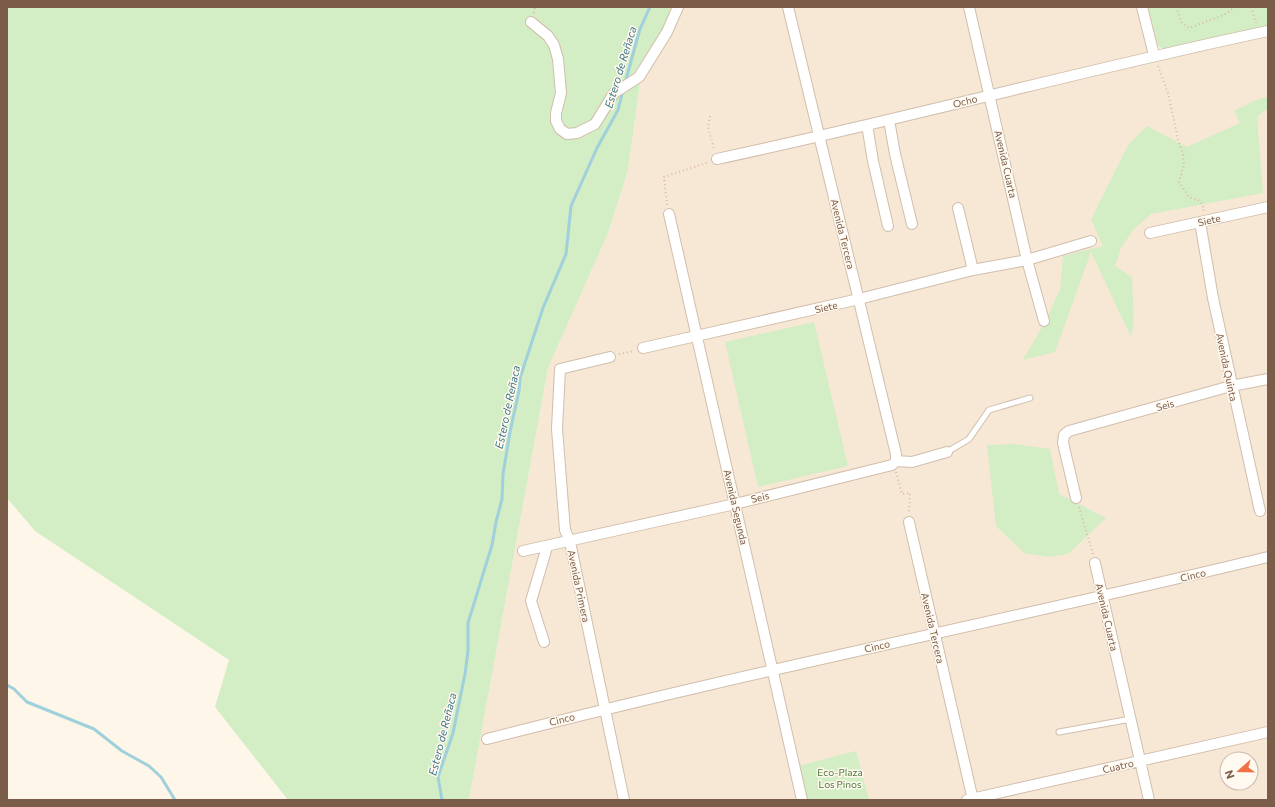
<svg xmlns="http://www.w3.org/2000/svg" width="1275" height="807" viewBox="0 0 1275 807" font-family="Commissioner,sans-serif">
	<rect width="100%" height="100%" fill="#fef6e8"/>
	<path fill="#f6e8d5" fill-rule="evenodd" d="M671 7H1136L1150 62 1268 37V800H469L548 368 608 233 628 170 641 76ZM1227 759H1251V783H1227Z"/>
	<path fill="#d3edc4" d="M7 7H671L657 45 641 76 628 170 608 233 548 368 469 800H288L215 707 229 660 35 531 7 498Z
		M1148 7H1268V27L1165 50 1158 46Z
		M1268 97V108L1257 117 1263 193 1151 214 1133 230 1121 248 1115 266 1132 277 1134 323 1131 337 1091 252 1055 352 1023 360 1045 322 1060 290 1063 256 1103 246 1091 219 1128 145 1147 126 1187 147 1240 123 1234 111 1256 100Z
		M814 322 848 466 758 487 725 342Z
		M1015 444 1050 449 1059 494 1106 518 1068 554 1049 557 1024 553 996 526 987 445Z
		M856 751 869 800H805L798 766Z"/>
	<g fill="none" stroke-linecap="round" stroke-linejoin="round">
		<path stroke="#9fd0dc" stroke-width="3" d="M625 83 640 29 650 7
			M7 685 14 689 27 702 94 729 122 751 149 766 161 777 175 800
			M442 800 438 777 453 733 465 674 468 651V623L492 545 496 522 502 499 503 474 510 432 519 391 520 378 543 308 566 254 571 206 597 148 618 110 623 90"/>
		<g stroke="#d1beac" stroke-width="7">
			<path id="lane" d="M947 452 969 439 989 410 1030 398
				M1059 732 1131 719"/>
		</g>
		<g stroke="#d1beac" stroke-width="12">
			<path id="street" d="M788 7 896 454V461
				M969 7 1027 260 1044 321
				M1142 7 1154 55
				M531 22 548 36 554 45 558 59 561 93 556 113V121L560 129 567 134 577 133 595 124 614 93 639 77 667 32 678 7
				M889 120 895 154 912 224
				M867 125 873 161 888 226
				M717 159C901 120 1083 70 1268 31
				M958 208 973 270
				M669 214 802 800
				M1200 222 1213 298 1260 511
				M1150 233 1268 207
				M643 348 859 299 973 270 1027 260 1091 241
				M610 357 560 369 557 429 565 530 570 542 624 800
				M1076 498 1063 443 1064 435 1069 431 1231 386 1268 379
				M909 522 973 800
				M523 551 735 504 892 465 896 461 912 462 947 452
				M1095 563 1149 800
				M544 642 531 601 547 547
				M487 739C746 672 1008 620 1268 557
				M967 800 1268 732"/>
		</g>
		<path stroke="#dbb9a0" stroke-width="2" stroke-dasharray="1 3" stroke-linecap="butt" d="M1176 7 1182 23 1189 28 1224 15 1235 7
			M1251 7 1256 23
			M534 13 535 7
			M1158 66 1168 93 1178 139 1183 155 1184 164 1179 182 1189 197 1200 201 1204 208 1203 212
			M710 116 708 126 714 150
			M667 205 664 177 709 162
			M619 354 634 351
			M896 472 902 494 910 493 909 513
			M1079 507 1093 554"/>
		<use href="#lane" stroke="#fff" stroke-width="5"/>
		<use href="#street" stroke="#fff" stroke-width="10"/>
	</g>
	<g text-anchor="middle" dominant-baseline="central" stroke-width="3" stroke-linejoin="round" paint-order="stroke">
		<g font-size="10" fill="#7a5c49" stroke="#fff9ef">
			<text transform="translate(965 101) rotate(-14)">Ocho</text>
			<text transform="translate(1006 164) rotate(77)">Avenida Cuarta</text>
			<text transform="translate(1209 220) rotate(-13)">Siete</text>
			<text transform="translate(843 234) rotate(76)">Avenida Tercera</text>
			<text transform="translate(826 307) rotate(-13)">Siete</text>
			<text transform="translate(1227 367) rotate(78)">Avenida Quinta</text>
			<text transform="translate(1165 405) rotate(-15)">Seis</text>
			<text transform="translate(760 497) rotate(-14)">Seis</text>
			<text transform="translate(736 507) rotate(77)">Avenida Segunda</text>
			<text transform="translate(1193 575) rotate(-14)">Cinco</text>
			<text transform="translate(579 586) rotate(78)">Avenida Primera</text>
			<text transform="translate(1107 617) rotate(77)">Avenida Cuarta</text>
			<text transform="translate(933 628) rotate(77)">Avenida Tercera</text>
			<text transform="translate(877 646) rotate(-13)">Cinco</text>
			<text transform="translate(562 719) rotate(-14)">Cinco</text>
			<text transform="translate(1118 766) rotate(-13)">Cuatro</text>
		</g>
		<g font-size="10" fill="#4d7a3d" stroke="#fff9ef">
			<text x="840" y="772">Eco-Plaza<tspan x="840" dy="12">Los Pinos</tspan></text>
		</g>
		<g font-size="11" font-style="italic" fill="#3e7887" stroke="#fff9ef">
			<text transform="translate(620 67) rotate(-73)">Estero de Reñaca</text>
			<text transform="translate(507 407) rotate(-78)">Estero de Reñaca</text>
			<text transform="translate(442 734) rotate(-76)">Estero de Reñaca</text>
		</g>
	</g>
	<rect width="1275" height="807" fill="none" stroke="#7a5c49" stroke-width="16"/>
	<g transform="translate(1239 771) rotate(250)"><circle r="19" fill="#fff9ef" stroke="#cabaad"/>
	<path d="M0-3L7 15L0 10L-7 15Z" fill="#ef7246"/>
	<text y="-6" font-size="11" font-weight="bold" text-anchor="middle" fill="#7a5c49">N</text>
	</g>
</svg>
